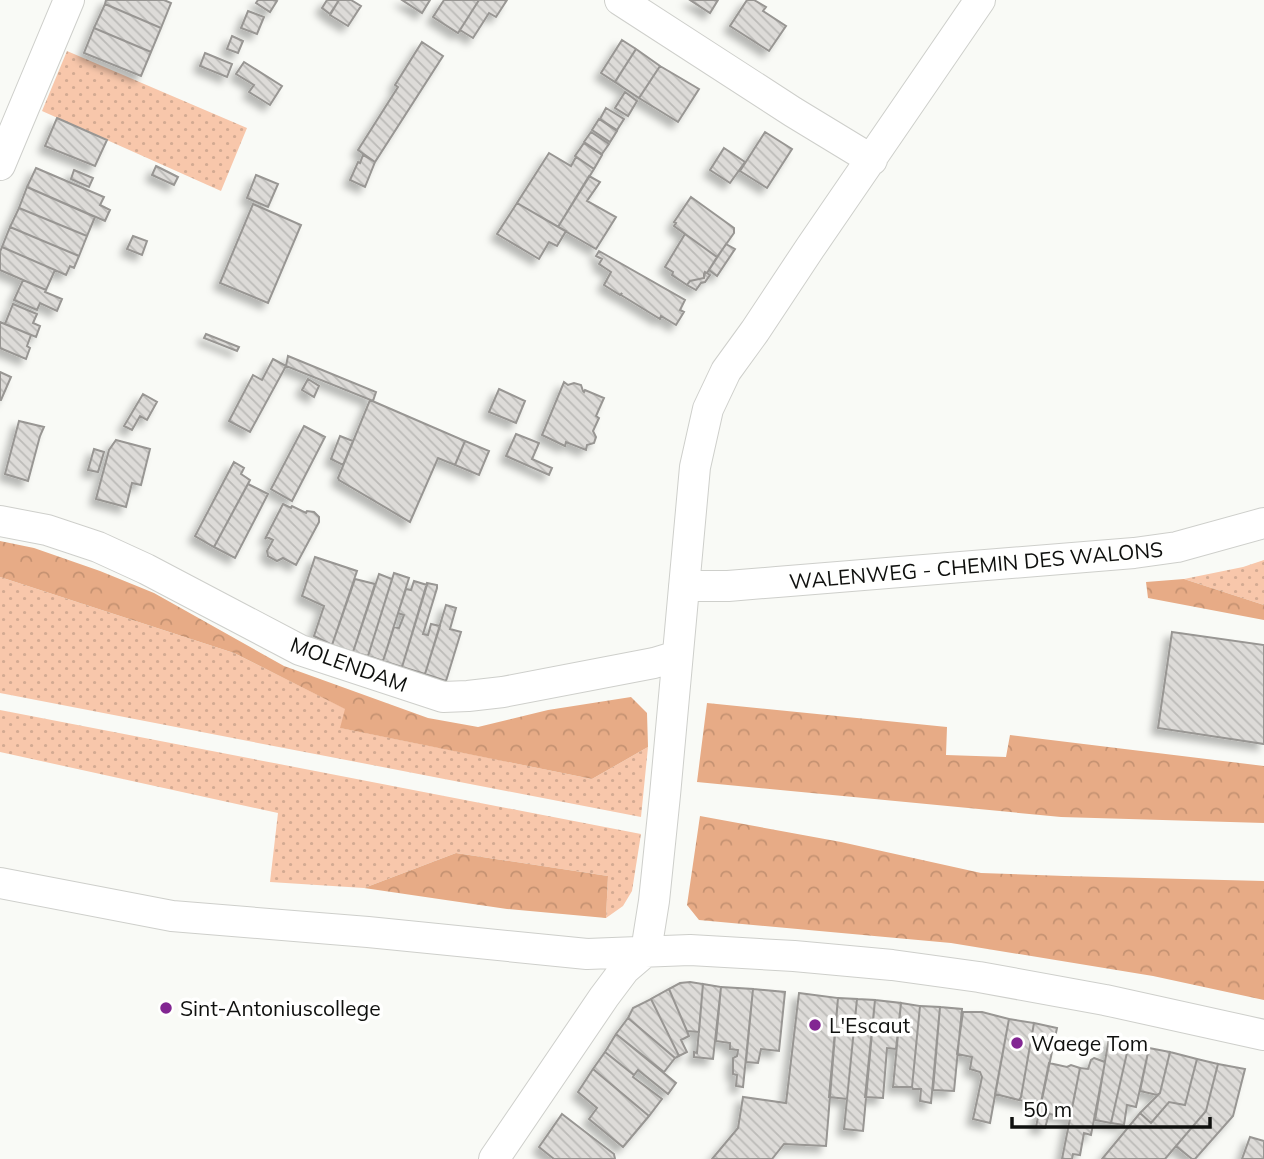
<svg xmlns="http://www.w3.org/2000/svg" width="1264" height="1159" viewBox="0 0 1264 1159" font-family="Mulish,sans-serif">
	<defs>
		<pattern id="grass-dots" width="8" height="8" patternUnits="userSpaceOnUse" patternTransform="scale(1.75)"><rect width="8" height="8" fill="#f8c7ab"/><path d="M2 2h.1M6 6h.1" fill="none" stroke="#d3aa92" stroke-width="1.8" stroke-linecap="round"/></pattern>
		<pattern id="forest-crowns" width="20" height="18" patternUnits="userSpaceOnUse" patternTransform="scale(1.75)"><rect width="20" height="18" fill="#e7ab86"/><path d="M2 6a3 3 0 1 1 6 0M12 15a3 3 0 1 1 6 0" fill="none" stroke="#c59272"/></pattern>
		<pattern id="building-back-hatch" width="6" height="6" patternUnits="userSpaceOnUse" patternTransform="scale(1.75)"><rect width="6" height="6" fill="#dddbd8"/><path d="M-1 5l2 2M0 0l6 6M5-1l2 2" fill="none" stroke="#bcbbb8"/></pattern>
		<filter id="shadow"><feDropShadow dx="-6" dy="6" stdDeviation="3.5" flood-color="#0004"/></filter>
	</defs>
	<rect width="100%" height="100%" fill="#f9faf6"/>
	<path fill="url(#grass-dots)" d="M67 51 247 128 221 191 42 111Z
		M1264 560V605L1184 579 1243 567Z
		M0 577 234 653 346 709 341 728 592 779 648 747 641 817 0 693Z
		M0 710 641 834 632 891 623 906 606 918 608 876 456 853 364 888 270 882 278 813 0 752Z"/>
	<path fill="url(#forest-crowns)" d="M0 541 34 548 100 571 154 593 284 666 428 718 478 727 548 710 631 697 647 713 648 747 592 779 340 728 345 709 234 653 0 577Z
		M1184 579 1264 605V620L1148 598 1146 582Z
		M707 703 947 727 946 755 1006 757 1010 735 1264 766V823L1061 817 697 782Z
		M700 816 841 842 981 873 1065 876 1264 881V1000L1153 976 951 943 699 920 687 905Z
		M456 853 608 876 606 918 507 909 364 888Z"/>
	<path fill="url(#building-back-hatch)" stroke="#989693" stroke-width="2" filter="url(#shadow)" d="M106 0H164L171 3 161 28 105 4Z
		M258 0H275L277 1 270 12 256 3Z
		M327 0H339L330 14 322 8Z
		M339 0H351L361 6 348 26 330 15Z
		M402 0H430L422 13Z
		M444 0H479L458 33 433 17Z
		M479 0H507L496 17 489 13 473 38 460 30Z
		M690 0H718L710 13Z
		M747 0H754L766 7 763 11 786 26 769 51 730 26Z
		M105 4 161 28 151 52 94 28Z
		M248 11 264 17 257 34 241 28Z
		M94 28 151 52 141 76 84 53Z
		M232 36 243 41 238 53 227 49Z
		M622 40 636 49 615 82 601 73Z
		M422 42 443 56 375 162 358 150 398 87 395 85Z
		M636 49 660 66 639 98 615 82Z
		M205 53 232 64 227 77 200 66Z
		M244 62 282 86 270 105 249 92 254 85 236 74Z
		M660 66 699 89 678 122 639 98Z
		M625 92 637 101 628 116 615 108Z
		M606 108 624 119 617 130 600 119Z
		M57 118 107 140 95 166 45 146Z
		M599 119 617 131 610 142 592 130Z
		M591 132 609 144 602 154 584 142Z
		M765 132 792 149 767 188 740 171Z
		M584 143 602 155 594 169 575 156Z
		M724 148 745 162 730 183 710 170Z
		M549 153 571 166 576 157 594 169 558 227 517 203Z
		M363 155 375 162 365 187 350 180 358 162 360 163Z
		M156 166 178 177 174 185 152 175Z
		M36 168 104 197 100 205 110 210 105 221 27 187Z
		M74 170 93 178 89 187 71 179Z
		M256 175 278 184 268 207 247 198Z
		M589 176 600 182 587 201 616 217 596 249 558 227Z
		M27 187 95 217 87 236 19 208Z
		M691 197 734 228V233L717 257 674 226 676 223 674 222Z
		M517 203 566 231 557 246 549 242 539 259 497 234Z
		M253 204 301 225 268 303 220 283Z
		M19 208 87 236 79 256 10 227Z
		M10 227 79 256 74 268 70 266 66 275 2 247Z
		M685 234 717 257 707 273 705 272 704 274V278L690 281 687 285 672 275 673 272 665 267Z
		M133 236 147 241 142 255 127 249Z
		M726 244 735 249 717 276 709 270Z
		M2 247 55 270 46 290 0 270V252Z
		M599 251 685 300 680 310 684 312 676 325 661 316 660 319 621 295 622 293 620 295 604 285 611 272 599 264 602 259 596 256Z
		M705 272 710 275 705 282 701 283 696 290 687 285 690 281 704 278Z
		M23 280 46 290 45 292 62 299 57 311 40 303 37 310 14 300Z
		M13 304 37 314 33 323 40 326 36 337 5 324Z
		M0 322 31 335 27 346 30 348 26 359 0 348Z
		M206 334 239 347 237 351 204 338Z
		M288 356 376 392 373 401 286 366Z
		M273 359 286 366 250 432 229 421 253 375 262 380Z
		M0 372 11 377 1 400H0Z
		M308 379 319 386 314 397 302 390Z
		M564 382 568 385 574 383 581 385 583 391 584 392 585 390 604 398 596 416 599 418 593 431 596 437 594 443 587 445 586 450 566 442 565 446 542 435Z
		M499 389 525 401 516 423 489 412Z
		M143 394 157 402 147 420 140 416 132 430 124 426Z
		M370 400 465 441 455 465 438 458 410 522 339 480 338 478Z
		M19 421 44 427 40 436 28 481 5 474Z
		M304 426 325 437 292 501 271 489Z
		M516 434 539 443 532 459 552 468 549 475 506 456Z
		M340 436 353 441 343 465 331 459Z
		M116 440 150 449 141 485 132 483 126 507 96 499 109 450Z
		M465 441 489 451 479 475 455 465Z
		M94 449 104 452 98 472 88 470Z
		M234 462 244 468 241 474 250 480 214 547 195 536Z
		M248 484 268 494 235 558 214 547Z
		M283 504 291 508 292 506 306 513 307 511 314 512 319 517V522L296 565 283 558 277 561 268 556 267 551 273 540 267 537 265 539Z
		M315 557 357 571 332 645 314 636 324 606 302 596Z
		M394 573 409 578 383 661 368 656Z
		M379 574 392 579 368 656 353 652Z
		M355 579 375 584 353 652 332 645Z
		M414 581 427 585 402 667 383 661 394 627 399 628 404 615 398 613 406 589 411 590Z
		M427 583 437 585V588L423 634 428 635 431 624 440 626 425 674 402 667Z
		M446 605 456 608 450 629 461 632 446 681 425 674Z
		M1172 632 1264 645V744L1158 728Z
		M690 982 703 984 699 1032 687 1031 669 989 680 983Z
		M703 984 721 987 713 1059 694 1057V1052L697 1053 698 1041Z
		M721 987 753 989 743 1087 736 1086 737 1075 733 1074V1058L737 1056 738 1050 730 1049V1043L716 1041Z
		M669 989 689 1036 681 1040 687 1052 679 1056 651 999Z
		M753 989 785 992 779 1051 761 1049 758 1063 746 1062Z
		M799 993 838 998 826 1146 784 1144 772 1159H712L738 1128 743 1097 786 1103Z
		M838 998 857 999 847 1099 829 1097Z
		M651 999 679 1056 675 1058 628 1018 633 1008Z
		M857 999 875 1000 863 1131 844 1129Z
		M875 1000 901 1003 896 1049 887 1048 883 1098 865 1097Z
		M901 1003 920 1006 912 1087H893Z
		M920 1006 940 1007 931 1103 920 1101 921 1089H913L912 1087Z
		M940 1007 962 1009 954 1091 933 1090Z
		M963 1012H982L1009 1019 990 1123 973 1119 982 1077 980 1072 970 1069 972 1057 957 1054Z
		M628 1018 675 1058 664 1072 616 1034Z
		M1009 1019 1034 1023 1021 1097 1019 1100 995 1094Z
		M1034 1023 1057 1028 1041 1104 1019 1100 1021 1097Z
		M616 1034 676 1083 668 1094 638 1070 634 1075 605 1052Z
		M1109 1038 1129 1044 1111 1123 1095 1120Z
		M1129 1044 1149 1048 1136 1107 1127 1105 1124 1125 1111 1123Z
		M1149 1048 1170 1052 1160 1093 1157 1095 1140 1091Z
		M605 1052 634 1075 633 1077 662 1099 649 1116 593 1069Z
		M1170 1052 1197 1059 1185 1105 1169 1102 1151 1123 1140 1113 1160 1093Z
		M1094 1058 1105 1062 1091 1135 1084 1133 1080 1155 1073 1154 1072 1159H1062L1080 1068 1088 1069 1091 1060Z
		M1197 1059 1218 1064 1206 1111 1165 1159H1102L1140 1113 1151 1123 1169 1102 1185 1105Z
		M1049 1063 1067 1067 1071 1065 1080 1068 1070 1118 1049 1114 1045 1128 1036 1127Z
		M1218 1064 1245 1069 1233 1116 1195 1159H1192L1176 1146 1206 1111Z
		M593 1069 649 1116 623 1147 589 1119 597 1108 578 1092Z
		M562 1114 614 1154 615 1159H554L539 1147Z
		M1250 1137 1264 1141V1159H1242Z"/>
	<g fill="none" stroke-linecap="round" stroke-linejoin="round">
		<g stroke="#cecfcb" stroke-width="32">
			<path id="minor" d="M620 0 793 112 872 160
				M0 165 69 0
				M0 521 47 530 98 547 146 569 300 650 443 697 468 696 503 692 654 663 677 656
				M684 586H728L777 582 1134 553 1177 547 1264 523
				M0 883 172 916 368 932 587 954 690 950 794 956 892 965 979 977 1105 1000 1264 1035
				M646 951 654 901 665 795 695 467 708 409 726 371 755 331 810 248 980 0
				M494 1159 604 997 625 969 646 951"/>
		</g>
		<use href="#minor" stroke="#fff" stroke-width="30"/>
	</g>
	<g fill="#822692" stroke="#fffffe" stroke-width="2.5">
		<circle cx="166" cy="1008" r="7"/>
		<circle cx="815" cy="1025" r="7"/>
		<circle cx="1017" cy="1043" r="7"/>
	</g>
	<g text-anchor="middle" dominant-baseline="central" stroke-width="7" stroke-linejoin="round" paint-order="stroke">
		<g font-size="21" fill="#0f100e" stroke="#fffffe">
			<text transform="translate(976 565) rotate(-5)">WALENWEG - CHEMIN DES WALONS</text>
			<text transform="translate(349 664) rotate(20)">MOLENDAM</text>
		</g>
		<g font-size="21" fill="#0f100e" stroke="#fffffe" text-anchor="start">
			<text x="180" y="1008">Sint-Antoniuscollege</text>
			<text x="829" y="1025">L'Escaut</text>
			<text x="1031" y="1043">Waege Tom</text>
		</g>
	</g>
	<path d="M1012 1117v10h198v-10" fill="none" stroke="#0f100e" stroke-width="3.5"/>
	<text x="1023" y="1117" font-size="21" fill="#0f100e" stroke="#fffffe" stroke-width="5" paint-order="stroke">50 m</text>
</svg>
